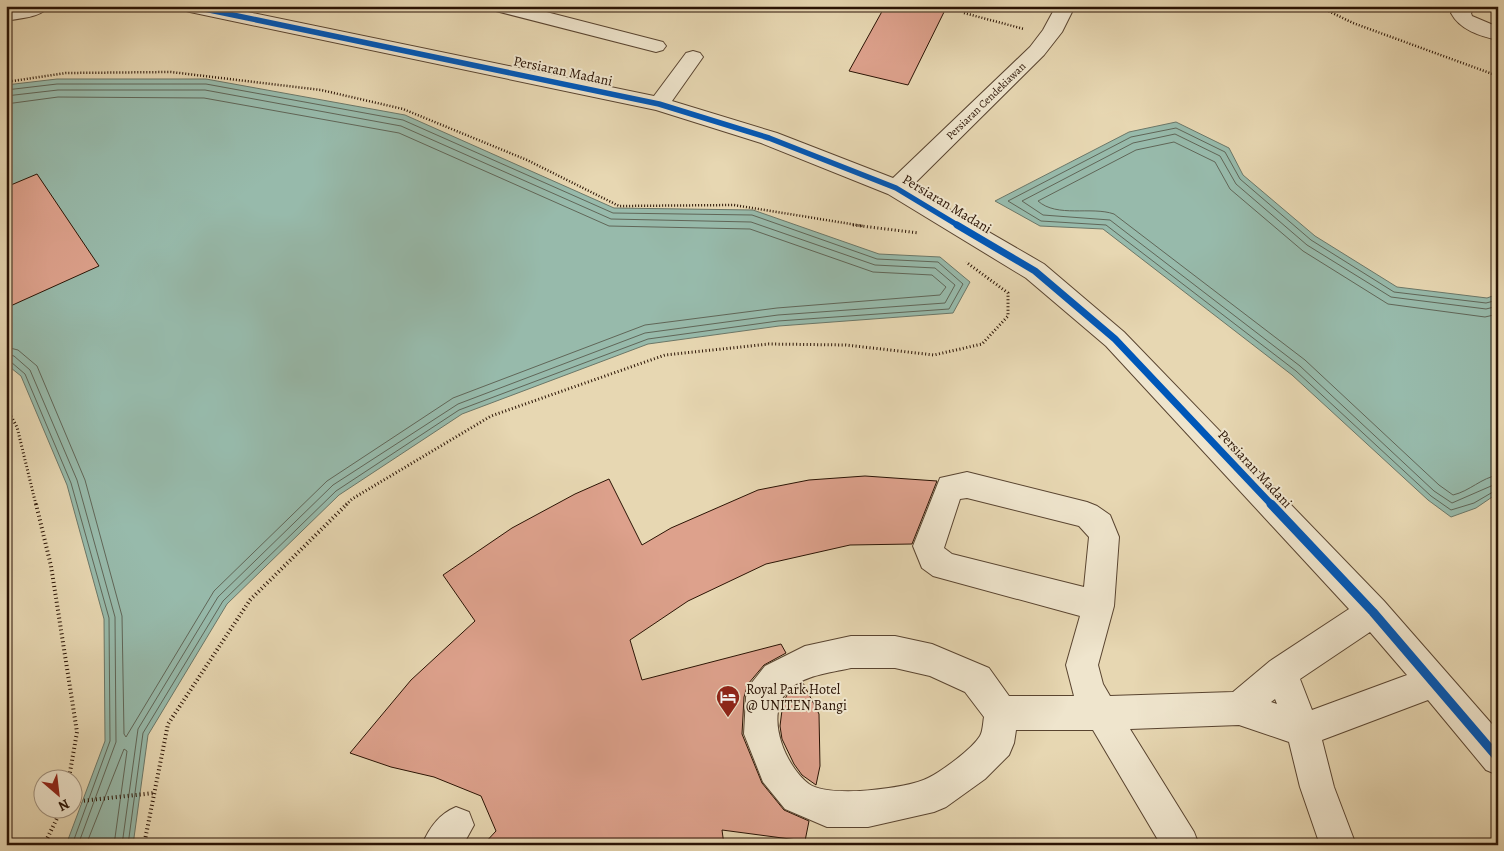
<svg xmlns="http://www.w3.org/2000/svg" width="1504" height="851" viewBox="0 0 1504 851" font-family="Alegreya,serif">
	<rect width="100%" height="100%" fill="#e7d7b2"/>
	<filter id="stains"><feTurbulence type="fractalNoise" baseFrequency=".004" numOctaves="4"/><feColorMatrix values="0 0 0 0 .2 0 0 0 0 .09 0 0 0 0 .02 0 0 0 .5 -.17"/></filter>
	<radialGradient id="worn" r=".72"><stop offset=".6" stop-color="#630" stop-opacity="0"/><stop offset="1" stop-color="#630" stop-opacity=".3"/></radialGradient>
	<path fill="#97baab" stroke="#6b7768" d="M57 79H206L405 115 614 208 753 210 879 254 940 257 970 282 953 313 779 326 648 344 462 414 339 495 227 604 148 735 133 845H66L105 741 104 619 67 485 21 376 6 364V85Z
		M1176 122 1229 148 1243 175 1315 236 1397 287 1487 298 1498 294V493L1476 508 1451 517 1428 500 1292 375 1103 229 1040 226 995 201 1129 132Z"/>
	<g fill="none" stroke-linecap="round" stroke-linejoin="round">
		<path stroke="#606658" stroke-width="1" d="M6 90 57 84H206L403 120 613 213 752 215 877 259 938 262 963 284 949 309 778 321 648 339 459 410 336 491 223 601 143 733 128 845
			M6 96 58 90H205L401 126 611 219 751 222 875 265 935 268 955 285 945 303 778 315 645 333 458 404 333 485 218 597 138 729 122 845
			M6 104 58 97 204 98 399 133 609 226 750 229 873 272 932 275 946 287 940 295 777 308 645 325 453 398 327 481 214 591 126 737 124 734 122 616 85 480 37 366 18 350 6 347
			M1498 300 1486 303 1394 292 1311 240 1240 179 1225 152 1176 128 1131 137 1008 201 1041 221 1106 225 1296 371 1431 496 1451 510 1474 503 1498 489
			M1498 306 1486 309 1391 297 1307 245 1236 184 1220 156 1175 134 1133 143 1022 201 1043 215 1110 220 1300 366 1434 491 1452 503 1498 483
			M1498 314 1485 317 1388 304 1303 251 1230 189 1215 162 1174 142 1136 150 1038 201C1057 218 1091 206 1114 214L1305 360 1439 485 1453 495C1470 491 1481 478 1498 475
			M6 354 14 356 30 370 77 480 115 617 116 742 78 845
			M6 361 11 362 25 374 71 483 109 618 110 741 72 845
			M86 845 124 749 127 751 114 845"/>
	</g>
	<path fill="#dda18c" stroke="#2a1304" d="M885 6H947L908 85 849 71Z
		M37 174 99 266 6 308V187Z
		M865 476 937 481 912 544 850 545 766 564 688 601 630 640 642 680 781 644 786 653 764 665 748 684 744 697 742 734 762 783 784 810 809 821 805 841 722 830 724 845H483L496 831 481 796 434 777 391 767 350 753 411 680 475 621 443 575 512 528 575 494 609 479 642 545 671 528 758 490 809 480Z
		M803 683 819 714 820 766 816 785 802 775 794 764 782 739 780 726 783 702 789 692Z"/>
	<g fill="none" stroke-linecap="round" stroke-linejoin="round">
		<g stroke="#594430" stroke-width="2">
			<path id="minor" d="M23 6H49C41 18 19 18 6 21V9Z
				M181 6H219L654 96 686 53 693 51 700 53 703 57 672 101 777 133 893 178 1030 47 1043 30 1056 6H1075L1062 32 1044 55 911 187 1044 264 1124 332 1384 601 1498 731V775L1486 770 1428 700 1322 740 1334 787 1356 845H1320L1300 787 1289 742 1239 725 1130 729 1194 832 1199 845H1161L1093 730H1016L1014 743 1009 755 985 779 946 807 934 812 868 827H827L785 809 763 782 744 734 746 697 750 685 765 666 805 646 851 636H895L932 644 989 668 1009 696H1074L1066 665 1080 616 933 576 922 568 913 546 940 478 967 472 1087 502 1097 506 1110 515 1119 537 1114 606 1098 665 1103 684 1110 696 1233 692 1270 661 1349 609 1106 346 1026 278 888 194 761 143 656 110 190 12 183 10ZM967 498 1079 526 1089 537 1084 587 952 554 944 548 960 499ZM1370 632 1407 675 1312 710 1300 679ZM851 668H895L930 676 965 692 984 717C983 722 983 731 980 736 972 749 942 771 928 778 907 789 828 798 809 784 785 766 764 715 788 691 803 675 830 673 851 668ZM1275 699 1277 704 1271 702Z
				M490 6H523L663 42 666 46 663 50 656 52 492 10Z
				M1456 6H1475L1471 13 1472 16 1498 27V40C1480 36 1460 30 1451 13Z
				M456 807 469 812 474 825 463 845H422C429 828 439 814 456 807Z"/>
		</g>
		<path stroke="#2a1304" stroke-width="2.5" stroke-dasharray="1 2" stroke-linecap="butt" d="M1318 6 1353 23 1498 76
			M964 13 1024 29
			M6 82 66 73 171 72 321 90 403 109 527 160 619 206 734 205 863 226"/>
		<path stroke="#2a1304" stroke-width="3" stroke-dasharray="1 2.5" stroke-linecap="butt" d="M853 225 919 233
			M6 407 17 427 36 505
			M346 505 352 499 491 416 665 355 769 344 846 345 934 355 982 344 1008 316V293L966 262"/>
		<path stroke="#2a1304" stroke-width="4" stroke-dasharray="1 3" stroke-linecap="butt" d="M36 504 51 566 77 732 69 778
			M72 802 154 793
			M44 845 62 808
			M144 845 168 724 250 600 347 504"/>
		<use href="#minor" fill="#efe5cd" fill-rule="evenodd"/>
		<g stroke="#efe5cd" stroke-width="8">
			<path id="cycleway-far2" d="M190 6 659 104 769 138 896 188 959 226"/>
		</g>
		<g stroke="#efe5cd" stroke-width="10">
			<path id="cycleway-far1" d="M957 225 1035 271 1115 339 1272 505"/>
		</g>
		<g stroke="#efe5cd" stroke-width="12">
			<path id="cycleway" d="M1271 504 1373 612 1498 758"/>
		</g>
		<use href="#cycleway-far2" stroke="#0057b8" stroke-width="5.5"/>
		<use href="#cycleway-far1" stroke="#0057b8" stroke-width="7"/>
		<use href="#cycleway" stroke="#0057b8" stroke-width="9"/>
	</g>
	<defs>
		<g id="hotel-pin" transform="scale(1.25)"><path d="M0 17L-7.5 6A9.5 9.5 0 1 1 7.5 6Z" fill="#8f2418" stroke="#efe5cd"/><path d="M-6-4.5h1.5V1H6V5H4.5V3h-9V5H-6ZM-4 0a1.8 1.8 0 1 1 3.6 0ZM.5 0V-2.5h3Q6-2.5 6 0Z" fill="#fff"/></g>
	</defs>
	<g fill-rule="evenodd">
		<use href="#hotel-pin" x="728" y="697"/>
	</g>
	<g text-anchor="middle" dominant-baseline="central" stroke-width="4" stroke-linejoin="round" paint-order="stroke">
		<g font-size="11" fill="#2a1304" stroke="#efe5cd">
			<text transform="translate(986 101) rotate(-44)">Persiaran Cendekiawan</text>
		</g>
		<g font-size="14" fill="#2a1304" stroke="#efe5cd">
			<text transform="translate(563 71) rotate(12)">Persiaran Madani</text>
			<text transform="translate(947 204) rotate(31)">Persiaran Madani</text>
			<text transform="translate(1255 469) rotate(47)">Persiaran Madani</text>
		</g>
		<g font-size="14" fill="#2a1304" stroke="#efe5cd" text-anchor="start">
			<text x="746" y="689">Royal Park Hotel<tspan x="746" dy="16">@ UNITEN Bangi</tspan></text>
		</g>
	</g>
	<rect width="1504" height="851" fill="none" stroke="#e7d7b2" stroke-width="25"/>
	<rect x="8" y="8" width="1489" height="836" fill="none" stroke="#2a1304" stroke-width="2.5"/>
	<rect x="12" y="12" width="1479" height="826" fill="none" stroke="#2a1304"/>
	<g transform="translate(58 794) rotate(152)"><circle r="24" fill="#efe5cd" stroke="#a0917d"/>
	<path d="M0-4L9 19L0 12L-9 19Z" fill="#8f2418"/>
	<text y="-8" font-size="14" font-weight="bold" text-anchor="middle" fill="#2a1304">N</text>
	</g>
	<rect width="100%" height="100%" filter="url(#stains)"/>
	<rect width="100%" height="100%" fill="url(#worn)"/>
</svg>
